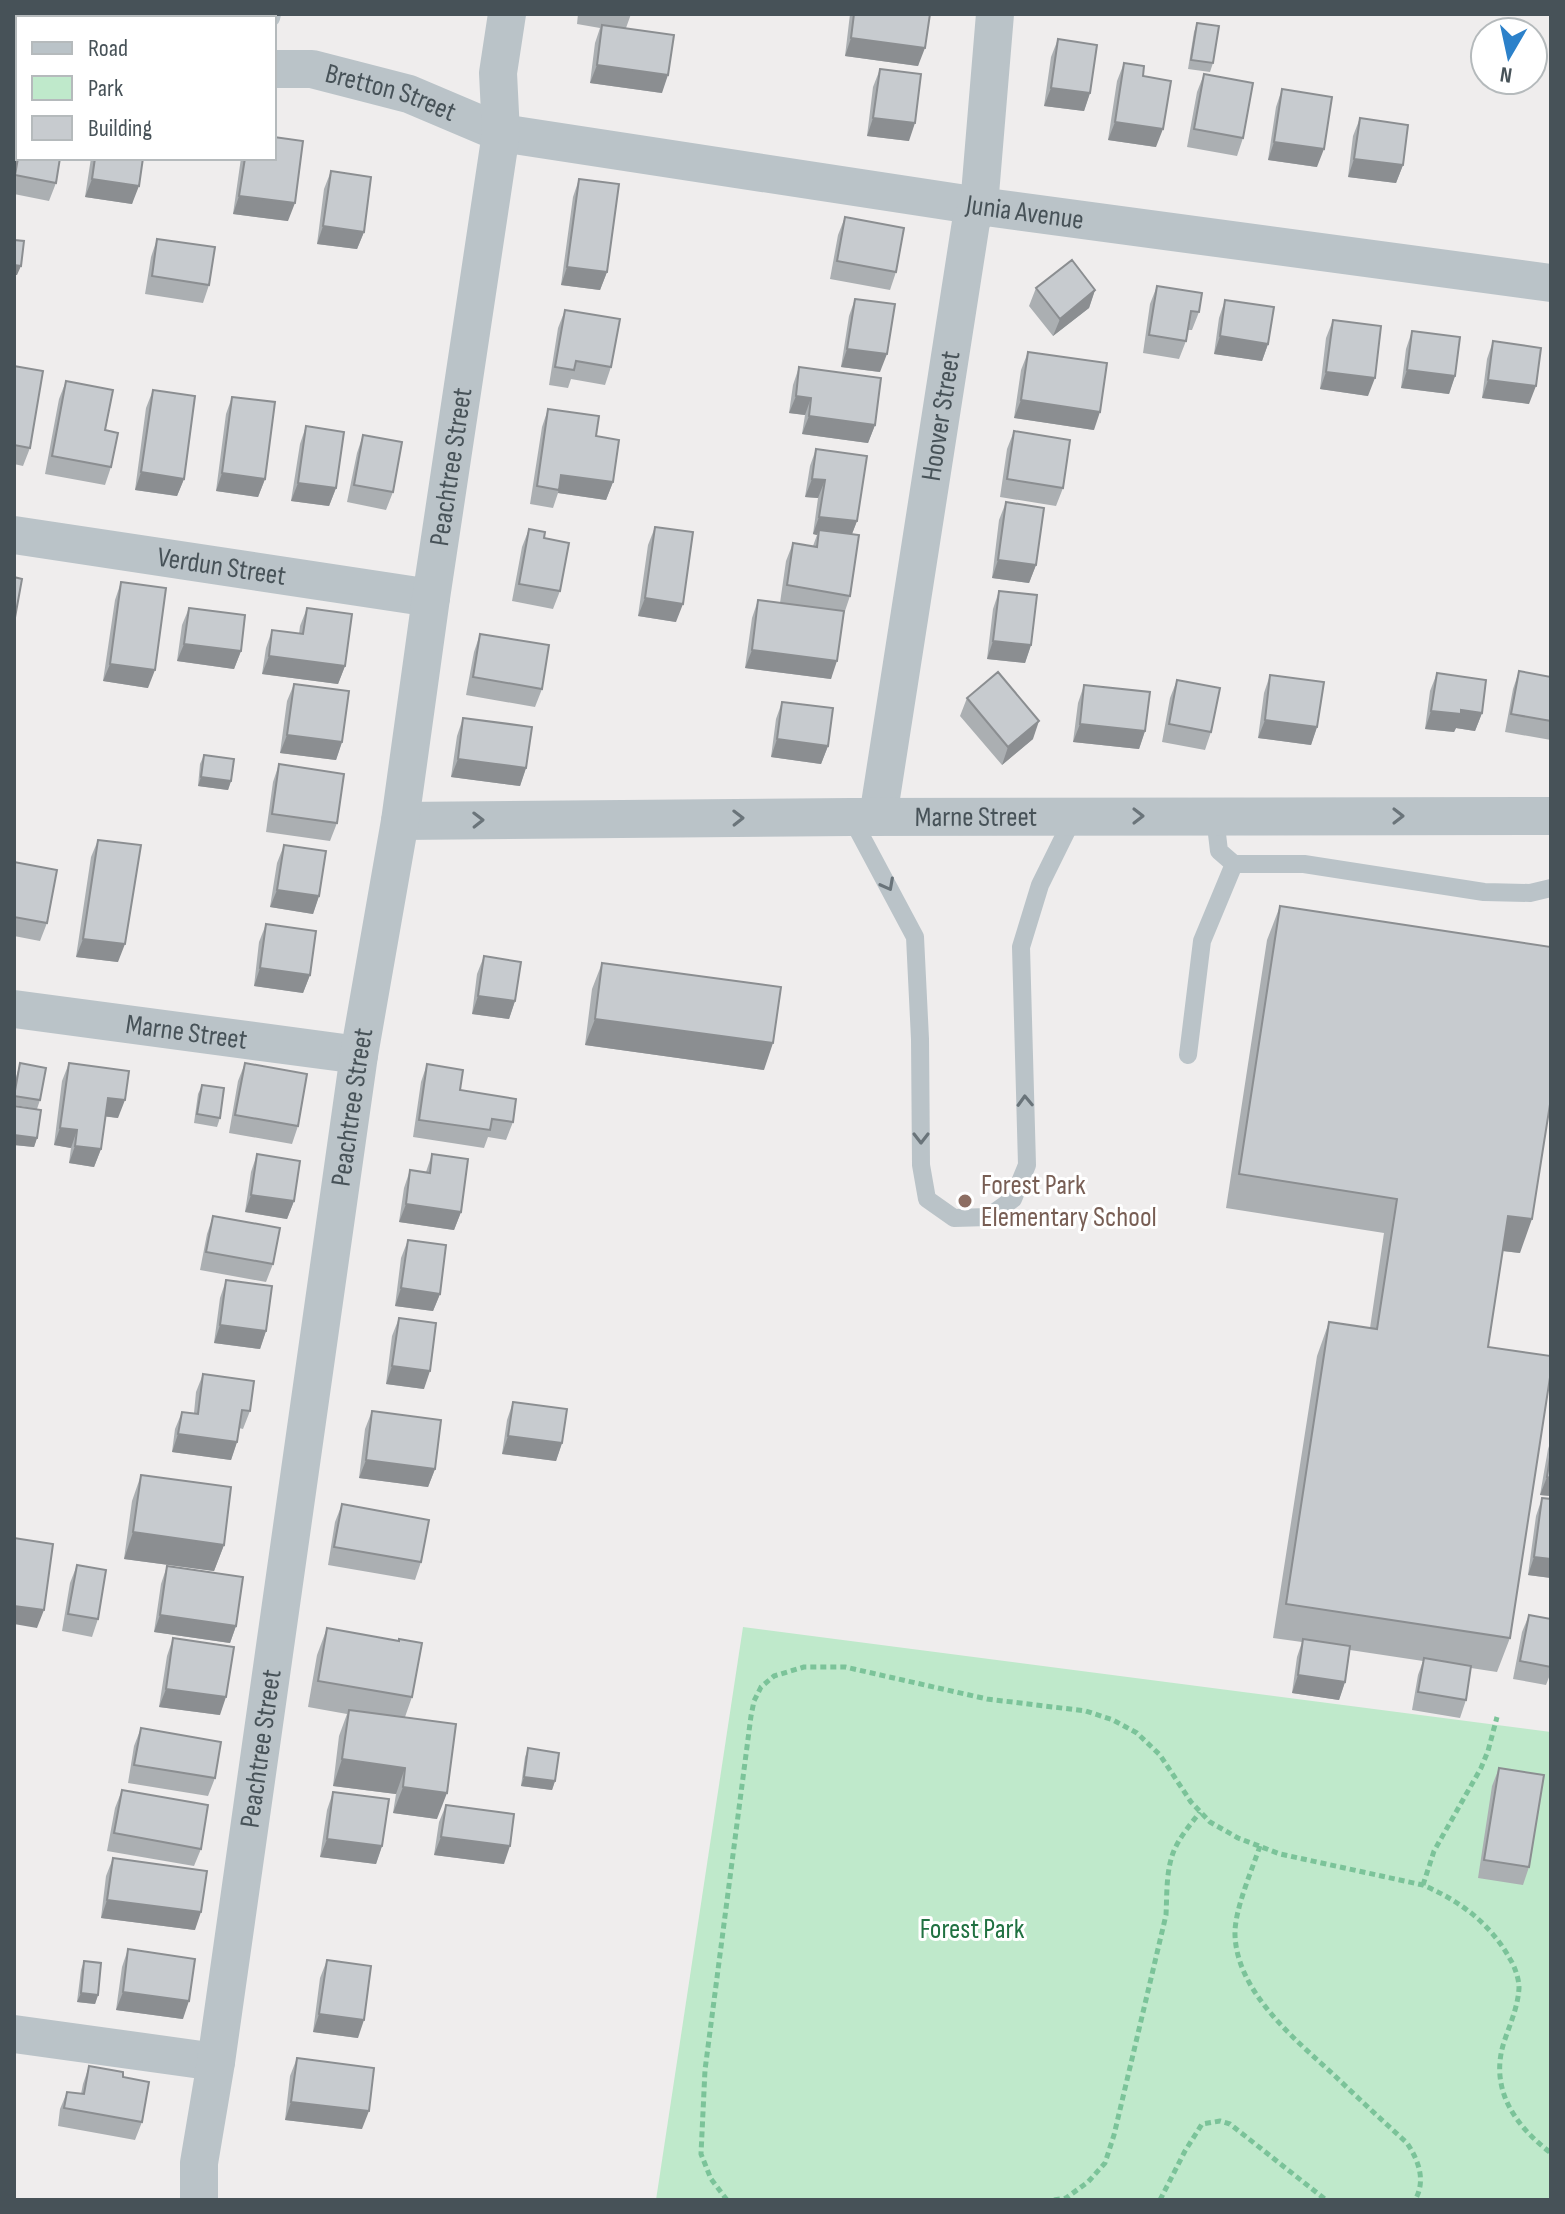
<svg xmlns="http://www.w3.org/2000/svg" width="1565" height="2214" viewBox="0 0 1565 2214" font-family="'Sofia Sans Condensed',sans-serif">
	<rect width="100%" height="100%" fill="#efeded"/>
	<path fill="#bfe9cb" d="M743 1627 1551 1732V2200H656Z"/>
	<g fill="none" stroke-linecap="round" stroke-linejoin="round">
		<path stroke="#7bc399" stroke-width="5" stroke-dasharray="6 4" stroke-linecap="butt" d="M1260 1846C1252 1870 1234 1911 1235 1935 1237 1993 1296 2040 1335 2076 1359 2099 1383 2121 1407 2143 1419 2161 1426 2181 1415 2200
			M1423 1885 1434 1851 1481 1768 1488 1751 1497 1717
			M727 2200 711 2179 701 2154 705 2070 751 1716 754 1701 761 1687 774 1676 804 1667H845L987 1699 1086 1711 1113 1720 1137 1733 1160 1755 1191 1802 1210 1822 1238 1838 1280 1854 1423 1885C1460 1901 1490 1923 1510 1959 1515 1967 1519 1979 1519 1988 1518 2007 1510 2024 1504 2042 1489 2089 1515 2126 1551 2153
			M1054 2200 1066 2198 1088 2182 1105 2163 1114 2135 1166 1915C1167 1896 1166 1875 1172 1856 1177 1840 1190 1825 1200 1812
			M1160 2200 1185 2151 1202 2124 1220 2121 1230 2124 1326 2200"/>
		<path stroke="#bac3c8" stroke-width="18" d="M271 18 272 14
			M851 817 915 937 920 1039 921 1165 927 1199 954 1218 988 1217 1013 1199 1027 1165 1021 947 1040 885 1074 816
			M1215 817 1219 851 1234 864H1304L1484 892 1530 893 1551 888
			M1188 1055 1202 941 1234 864"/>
		<g stroke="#bac3c8" stroke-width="38">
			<path d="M14 37 18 38"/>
			<path id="s1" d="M274 69H312L409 94 501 133 979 206 1551 283"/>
			<path id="s2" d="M14 535 431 598"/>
			<path id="s3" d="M878 817 971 222 979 206 995 14"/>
			<path id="s4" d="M400 821 851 817 1551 816"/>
			<path id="s5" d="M14 1009 359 1055"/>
			<path d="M14 2034 216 2062"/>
			<path id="s6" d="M199 2200V2163L216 2062 359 1055 400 821 431 598 501 133 498 73 507 14"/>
		</g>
	</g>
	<path fill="#abafb2" d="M140 14H169L167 18Z
		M578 14H631L626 28 662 93 590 83 595 43 600 28 577 24Z
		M850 14H930L918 66 845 56Z
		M1197 23 1213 63 1210 72 1188 69 1194 32Z
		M1058 39 1090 93 1084 111 1044 106 1051 57Z
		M1124 63 1143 76 1156 147 1108 140 1117 81Z
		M880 69 909 141 867 136 873 87Z
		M1204 74 1243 138 1237 156 1187 147 1197 92Z
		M1282 89 1317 167 1268 160 1276 107Z
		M1360 118 1403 165 1396 183 1348 177 1353 136Z
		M18 141V158L56 183 49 201 14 194V163Z
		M91 158H143L132 204 85 197Z
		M241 158H274L288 221 233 214Z
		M331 171 364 232 357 249 317 244 324 189Z
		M579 179 607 272 600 290 561 285 573 197Z
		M845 217 896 272 890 290 830 279 838 235Z
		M157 239 209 285 203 303 145 294 151 257Z
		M1157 286 1199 312 1192 330H1188L1186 341 1179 359 1143 353 1150 304Z
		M1036 288 1095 290 1089 308 1053 336 1029 306Z
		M855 299 880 372 841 367 849 316Z
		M1225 300 1268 344 1262 361 1214 354 1219 318Z
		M565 310 611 367 605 385 571 379 568 388 549 385 558 328Z
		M1333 320 1368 396 1320 389 1326 338Z
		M1412 331 1455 376 1449 394 1401 388 1406 349Z
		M1493 341 1529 404 1482 398 1487 359Z
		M1028 352 1094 430 1014 418 1021 370Z
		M14 366 30 448 23 466 14 464Z
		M799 367 875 425 868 443 802 434 805 415 789 413 793 385Z
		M66 381 105 430 111 467 105 485 45 474 59 399Z
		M153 390 184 479 177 496 135 490 146 408Z
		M232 397 265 479 258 497 216 491 226 414Z
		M548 409 596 436 613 482 606 500 558 493 553 508 530 504 542 427Z
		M306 426 336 488 329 506 291 501 300 444Z
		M1014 431 1063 488 1056 506 1000 497 1007 449Z
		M363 435 393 492 386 510 347 502 357 453Z
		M816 449 857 521 852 534 850 596 844 614 831 679 745 668 752 618 758 600 780 603 786 561 793 543 813 546 817 535 813 534 818 498 805 497 810 466Z
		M1006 502 1036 565 1029 583 992 578 999 520Z
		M655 527 676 622 638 616 648 545Z
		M529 529 544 538 560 591 553 609 512 601 522 547Z
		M121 582 148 688 103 681 115 600Z
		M999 591 1031 645 1025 663 987 659 993 609Z
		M189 608 241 651 234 669 177 661 182 625Z
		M307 608 345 666 338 684 262 674 266 648 272 630 299 634 300 626Z
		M480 634 542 689 535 707 466 695 474 652Z
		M1519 671 1551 677V740L1505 732 1513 689Z
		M1437 673 1482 713 1475 731 1456 728 1454 732 1425 729 1430 691Z
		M1270 675 1317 727 1311 745 1258 738 1264 693Z
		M1177 680 1211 732 1205 750 1162 742 1170 698Z
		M294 684 342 742 336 760 280 753 287 701Z
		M1084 685 1145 731 1139 749 1073 742 1078 703Z
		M967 698 1033 739 1002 765 960 716Z
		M782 702 828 746 821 764 771 757 776 719Z
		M463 718 526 768 520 786 451 777 457 736Z
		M204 755 231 781 228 790 198 786 200 764Z
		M279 764 337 823 330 841 266 832 273 782Z
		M98 840 118 962 76 957 91 857Z
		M284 845 319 896 313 914 270 907 277 863Z
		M14 862 47 923 40 941 14 936Z
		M1280 906 1520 1253 1502 1251 1488 1347 1510 1638 1497 1672 1471 1668 1466 1700 1460 1718 1412 1710 1418 1675 1423 1661 1350 1650 1345 1682 1339 1700 1292 1693 1297 1657 1302 1642 1273 1638 1317 1356 1329 1322 1370 1328 1384 1233 1226 1208 1267 940Z
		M266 924 310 975 303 993 254 986 259 942Z
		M484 956 515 1001 509 1019 472 1014 477 974Z
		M602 963 764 1070 585 1045 592 989Z
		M20 1063 40 1100 37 1109V1138L34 1147 14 1145V1106L32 1108 14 1105V1085Z
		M69 1063 118 1118 105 1116 101 1149 94 1167 69 1163 71 1148 54 1145 62 1081Z
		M245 1063 298 1126 292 1144 229 1133 238 1081Z
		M427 1064 460 1090 513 1122 506 1140 488 1137 484 1148 413 1137 421 1082Z
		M202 1085 220 1118 217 1127 194 1123 198 1094Z
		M257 1154 294 1201 287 1219 245 1212 251 1172Z
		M432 1154 461 1212 454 1230 399 1222 404 1188 410 1170 426 1172Z
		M213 1216 273 1264 266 1282 200 1270 207 1234Z
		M408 1240 440 1294 433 1311 395 1306 401 1258Z
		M226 1280 266 1331 260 1349 214 1343 220 1298Z
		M399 1318 424 1389 386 1384 392 1336Z
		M203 1374 250 1411 243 1429 239 1428 237 1442 231 1460 172 1452 175 1429 182 1412 194 1413 196 1392Z
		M513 1402 562 1443 556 1461 502 1454 507 1420Z
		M372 1411 435 1469 428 1487 359 1478 365 1429Z
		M1551 1440V1496L1540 1495 1548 1449Z
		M141 1475 224 1545 214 1571 124 1559 132 1501Z
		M1542 1498 1551 1499V1578L1528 1575 1536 1516Z
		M342 1504 421 1562 415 1580 328 1565 335 1522Z
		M77 1565 98 1619 92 1637 62 1631 70 1583Z
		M167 1566 236 1626 230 1643 154 1632 161 1584Z
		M1529 1615 1551 1619V1672L1546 1685 1513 1679 1522 1632Z
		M327 1628 412 1697 405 1717 437 1819 393 1813 396 1794 333 1786 339 1736 347 1714 308 1707 317 1655Z
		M173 1638 220 1715 159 1707 167 1656Z
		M141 1728 215 1778 208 1796 128 1783 134 1746Z
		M528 1748 555 1781 552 1790 521 1786 525 1757Z
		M1499 1768 1529 1867 1523 1885 1478 1878 1492 1786Z
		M122 1790 201 1849 194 1866 107 1851 115 1808Z
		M333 1792 382 1846 376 1864 320 1857 327 1810Z
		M446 1805 504 1864 434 1855 439 1822Z
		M113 1858 195 1930 101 1918 106 1876Z
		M128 1949 183 2019 116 2010 122 1967Z
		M327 1960 358 2038 313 2032 320 1978Z
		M84 1961 98 1995 95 2004 77 2002 81 1970Z
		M297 2058 362 2129 285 2120 290 2076Z
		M89 2066 123 2077 142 2122 135 2140 58 2126 60 2109 67 2092 81 2094 83 2084Z"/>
	<path fill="#8b8e91" d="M851 38 925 48 918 66 845 56Z
		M597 65 668 75 662 93 590 83Z
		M1051 88 1090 93 1084 111 1044 106Z
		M873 118 915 123 909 141 867 136Z
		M1115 122 1163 129 1156 147 1108 140Z
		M1274 142 1324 149 1317 167 1268 160Z
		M1354 159 1403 165 1396 183 1348 177Z
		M92 179 139 186 132 204 85 197Z
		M239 196 295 203 288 221 233 214Z
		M323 226 364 232 357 249 317 244Z
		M14 265 21 266 17 275H14Z
		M567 267 607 272 600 290 561 285Z
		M1095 290 1089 308 1053 336 1060 319Z
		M1220 336 1268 344 1262 361 1214 354Z
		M847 349 887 354 880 372 841 367Z
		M1407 370 1455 376 1449 394 1401 388Z
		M1326 372 1375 378 1368 396 1320 389Z
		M1488 380 1536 386 1529 404 1482 398Z
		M796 396 811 398 805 415 789 413Z
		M1021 400 1100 412 1094 430 1014 418Z
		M809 416 875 425 868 443 802 434Z
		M141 472 184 479 177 496 135 490Z
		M222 473 265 479 258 497 216 491Z
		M561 475 613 482 606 500 558 493Z
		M812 479 825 480 818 498 805 497Z
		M298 483 336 488 329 506 291 501Z
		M819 517 857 521 850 539 819 530 817 535 813 534Z
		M998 560 1036 565 1029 583 992 578Z
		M645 598 683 604 676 622 638 616Z
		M993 641 1031 645 1025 663 987 659Z
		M184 644 241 651 234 669 177 661Z
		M752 650 837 661 831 679 745 668Z
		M269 656 345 666 338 684 262 674Z
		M110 664 155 670 148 688 103 681Z
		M1461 710 1482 713 1475 731 1456 728 1454 732 1425 729 1431 711Z
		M1265 720 1317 727 1311 745 1258 738Z
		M1039 721 1033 739 1002 765 1008 747Z
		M1080 724 1145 731 1139 749 1073 742Z
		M287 735 342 742 336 760 280 753Z
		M777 739 828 746 821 764 771 757Z
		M458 759 526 768 520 786 451 777Z
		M201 777 231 781 228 790 198 786Z
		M277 890 319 896 313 914 270 907Z
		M83 939 125 944 118 962 76 957Z
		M260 968 310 975 303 993 254 986Z
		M478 996 515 1001 509 1019 472 1014Z
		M595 1019 773 1043 764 1070 585 1045Z
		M108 1098 125 1100 118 1118 101 1116Z
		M60 1128 77 1130 71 1148 54 1145Z
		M14 1135 37 1138 34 1147 14 1145Z
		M75 1146 101 1149 94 1167 69 1163Z
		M251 1195 294 1201 287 1219 245 1212Z
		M406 1204 461 1212 454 1230 399 1222Z
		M1508 1216 1532 1219 1520 1253 1495 1250Z
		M401 1288 440 1294 433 1311 395 1306Z
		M220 1325 266 1331 260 1349 214 1343Z
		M392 1366 430 1371 424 1389 386 1384Z
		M178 1434 237 1442 231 1460 172 1452Z
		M508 1436 562 1443 556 1461 502 1454Z
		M366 1460 435 1469 428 1487 359 1478Z
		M1547 1477 1551 1478V1496L1540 1495Z
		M133 1532 224 1545 214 1571 124 1559Z
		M1534 1557 1551 1559V1578L1528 1575Z
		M14 1606 44 1610 37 1628 14 1624Z
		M160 1615 236 1626 230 1643 154 1632Z
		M1298 1675 1345 1682 1339 1700 1292 1693Z
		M166 1689 226 1697 220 1715 159 1707Z
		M342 1759 405 1768 396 1794 333 1786Z
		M524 1777 555 1781 552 1790 521 1786Z
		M403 1787 447 1793 437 1819 393 1813Z
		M441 1837 510 1846 504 1864 434 1855Z
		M327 1839 382 1846 376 1864 320 1857Z
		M107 1900 201 1912 195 1930 101 1918Z
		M123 1992 189 2001 183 2019 116 2010Z
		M81 1993 98 1995 95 2004 77 2002Z
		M319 2014 364 2020 358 2038 313 2032Z
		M291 2102 369 2111 362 2129 285 2120Z"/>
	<path fill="#c7cbcf" stroke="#8b8e91" stroke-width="2" d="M854 14H930L925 48 851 38Z
		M1197 23 1219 26 1213 63 1191 60Z
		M602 25 674 35 668 75 597 65Z
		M1058 39 1097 45 1090 93 1051 88Z
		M1124 63 1144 66 1143 76 1171 81 1163 129 1115 122Z
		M880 69 921 74 915 123 873 118Z
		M1204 74 1253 83 1243 138 1194 129Z
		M1282 89 1332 97 1324 149 1274 142Z
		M1360 118 1408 125 1403 165 1354 159Z
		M274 137 303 141 295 203 239 196 245 158H274Z
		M18 158H60L56 183 15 175Z
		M95 158H143L139 186 92 179Z
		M331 171 371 177 364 232 323 226Z
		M579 179 619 184 607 272 567 267Z
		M845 217 904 228 896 272 837 261Z
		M157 239 215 247 209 285 152 276Z
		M14 240 24 241 21 266 14 265Z
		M1072 260 1095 290 1060 319 1036 288Z
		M1157 286 1202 293 1199 312 1191 311 1186 341 1149 335Z
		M855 299 895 304 887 354 847 349Z
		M1225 300 1274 307 1268 344 1220 336Z
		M565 310 620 319 611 367 576 361 574 370 555 367Z
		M1333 320 1381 326 1375 378 1326 372Z
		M1412 331 1460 337 1455 376 1407 370Z
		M1493 341 1541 348 1536 386 1488 380Z
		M1028 352 1107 363 1100 412 1021 400Z
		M14 366 43 371 30 448 14 445Z
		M799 367 881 378 875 425 809 416 811 398 796 396Z
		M66 381 113 390 105 430 118 433 111 467 52 456Z
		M153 390 195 396 184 479 141 472Z
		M232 397 275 402 265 479 222 473Z
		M548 409 599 416 596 436 619 440 613 482 561 475 559 490 537 486Z
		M306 426 344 432 336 488 298 483Z
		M1014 431 1070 440 1063 488 1007 479Z
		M363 435 402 442 393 492 354 485Z
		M816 449 867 456 857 521 819 517 825 480 812 479Z
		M1006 502 1044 508 1036 565 998 560Z
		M655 527 693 532 683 604 645 598Z
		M529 529 545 532 544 538 569 543 560 591 519 584Z
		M819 530 859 535 850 596 787 585 793 543 817 547Z
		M14 577 22 579 14 623Z
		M121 582 166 588 155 670 110 664Z
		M999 591 1037 595 1031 645 993 641Z
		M758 600 844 611 837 661 752 650Z
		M189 608 245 615 241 651 184 644Z
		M307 608 352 614 345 666 269 656 272 630 303 634Z
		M480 634 549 645 542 689 473 677Z
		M1519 671 1551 677V721L1511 714Z
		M998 672 1039 721 1008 747 967 698Z
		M1437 673 1486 680 1482 713 1461 710V714L1431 711Z
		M1270 675 1324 682 1317 727 1265 720Z
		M1177 680 1220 688 1211 732 1169 724Z
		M294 684 349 691 342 742 287 735Z
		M1084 685 1150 692 1145 731 1080 724Z
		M782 702 833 708 828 746 777 739Z
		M463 718 532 727 526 768 458 759Z
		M204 755 234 759 231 781 201 777Z
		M279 764 344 774 337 823 272 814Z
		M98 840 141 845 125 944 83 939Z
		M284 845 326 851 319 896 277 890Z
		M14 862 57 870 47 923 14 917Z
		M1280 906 1551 947V1098L1532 1219 1508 1216 1488 1347 1551 1356V1371L1510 1638 1286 1604 1329 1322 1377 1329 1397 1199 1239 1174Z
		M266 924 316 931 310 975 260 968Z
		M484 956 521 962 515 1001 478 996Z
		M602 963 781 987 773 1043 595 1019Z
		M20 1063 46 1068 40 1100 14 1096Z
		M69 1063 129 1071 125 1100 108 1098 101 1149 75 1146 77 1130 60 1128Z
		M245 1063 307 1074 298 1126 235 1115Z
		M427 1064 463 1070 460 1090 516 1099 513 1122 492 1119 490 1130 419 1120Z
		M202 1085 224 1088 220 1118 197 1114Z
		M14 1106 41 1110 37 1138 14 1135Z
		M257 1154 300 1161 294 1201 251 1195Z
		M432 1154 468 1159 461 1212 406 1204 410 1170 430 1173Z
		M213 1216 280 1228 273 1264 206 1252Z
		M408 1240 446 1245 440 1294 401 1288Z
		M226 1280 272 1286 266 1331 220 1325Z
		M399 1318 436 1323 430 1371 392 1366Z
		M203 1374 254 1381 250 1411 242 1410 237 1442 178 1434 182 1412 198 1414Z
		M513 1402 567 1409 562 1443 508 1436Z
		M372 1411 441 1420 435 1469 366 1460Z
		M1551 1451V1478L1547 1477Z
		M141 1475 231 1487 224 1545 133 1532Z
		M1542 1498 1551 1499V1559L1534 1557Z
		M342 1504 429 1520 421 1562 334 1547Z
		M14 1538 53 1544 44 1610 14 1606Z
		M77 1565 106 1570 98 1619 68 1614Z
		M167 1566 243 1577 236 1626 160 1615Z
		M1529 1615 1551 1619V1667L1520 1661Z
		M327 1628 399 1641V1639L422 1643 412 1697 318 1681Z
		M173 1638 234 1647 226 1697 166 1689Z
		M1303 1639 1350 1646 1345 1682 1298 1675Z
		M1424 1658 1471 1666 1466 1700 1418 1692Z
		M349 1710 456 1724 447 1793 403 1787 405 1768 342 1759Z
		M141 1728 221 1742 215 1778 134 1765Z
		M528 1748 559 1753 555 1781 524 1777Z
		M1499 1768 1544 1775 1529 1867 1484 1860Z
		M122 1790 208 1805 201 1849 114 1833Z
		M333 1792 389 1799 382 1846 327 1839Z
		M446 1805 514 1814 510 1846 441 1837Z
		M113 1858 207 1871 201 1912 107 1900Z
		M128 1949 195 1959 189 2001 123 1992Z
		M327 1960 371 1966 364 2020 319 2014Z
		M84 1961 101 1963 98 1995 81 1993Z
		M297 2058 374 2068 369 2111 291 2102Z
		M89 2066 123 2072V2077L149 2082 142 2122 64 2108 67 2092 84 2094Z"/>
	<defs><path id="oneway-chevron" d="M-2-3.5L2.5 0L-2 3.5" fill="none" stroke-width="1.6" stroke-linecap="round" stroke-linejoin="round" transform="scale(2)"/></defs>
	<g stroke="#6a747a">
		<use href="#oneway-chevron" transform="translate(1138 816)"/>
		<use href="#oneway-chevron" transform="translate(1398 816)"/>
		<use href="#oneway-chevron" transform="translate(738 818) rotate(-1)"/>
		<use href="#oneway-chevron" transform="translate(478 820) rotate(-1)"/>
		<use href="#oneway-chevron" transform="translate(888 885) rotate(62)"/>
		<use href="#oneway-chevron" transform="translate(1025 1101) rotate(-92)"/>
		<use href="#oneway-chevron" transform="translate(921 1138) rotate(90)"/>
	</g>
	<circle fill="#8d6e63" stroke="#fff" stroke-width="3" cx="965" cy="1201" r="8"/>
	<g text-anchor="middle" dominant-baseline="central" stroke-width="6" stroke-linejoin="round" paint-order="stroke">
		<g font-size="28" fill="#475258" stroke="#fff">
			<text stroke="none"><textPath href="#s1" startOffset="120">Bretton Street</textPath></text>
			<text stroke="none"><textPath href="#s1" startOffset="768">Junia Avenue</textPath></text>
			<text stroke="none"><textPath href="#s3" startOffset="406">Hoover Street</textPath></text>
			<text stroke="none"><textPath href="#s6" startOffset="1752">Peachtree Street</textPath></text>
			<text stroke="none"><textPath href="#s2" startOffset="210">Verdun Street</textPath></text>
			<text stroke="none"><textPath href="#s4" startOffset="576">Marne Street</textPath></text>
			<text stroke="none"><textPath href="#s5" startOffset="174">Marne Street</textPath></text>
			<text stroke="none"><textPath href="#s6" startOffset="1104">Peachtree Street</textPath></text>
			<text stroke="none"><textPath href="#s6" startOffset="456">Peachtree Street</textPath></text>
		</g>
		<g font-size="28" fill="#785e54" stroke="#fff" text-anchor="start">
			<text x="981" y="1185">Forest Park<tspan x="981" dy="32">Elementary School</tspan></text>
		</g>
		<g font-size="28" fill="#207141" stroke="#fff">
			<text x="972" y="1929">Forest Park</text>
		</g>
	</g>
	<rect width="1565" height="2214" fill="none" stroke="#475258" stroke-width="32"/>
	<rect x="16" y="16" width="260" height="144" fill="#ffffff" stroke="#b5babc" stroke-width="2"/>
	<rect x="32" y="42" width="40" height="12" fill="#bac3c8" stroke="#b5babc" stroke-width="2"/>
	<text x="88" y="56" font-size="24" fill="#475258">Road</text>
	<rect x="32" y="76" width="40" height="24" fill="#bfe9cb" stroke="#b5babc" stroke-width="2"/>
	<text x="88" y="96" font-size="24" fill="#475258">Park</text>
	<rect x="32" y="116" width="40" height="24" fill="#c7cbcf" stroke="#b5babc" stroke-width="2"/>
	<text x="88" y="136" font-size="24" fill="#475258">Building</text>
	<g transform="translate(1509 56) rotate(189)"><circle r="38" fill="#ffffff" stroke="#b5babc" stroke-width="2"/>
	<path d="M0-6L14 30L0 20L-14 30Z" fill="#2c81ca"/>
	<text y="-12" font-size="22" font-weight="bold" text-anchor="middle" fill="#475258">N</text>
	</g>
</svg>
